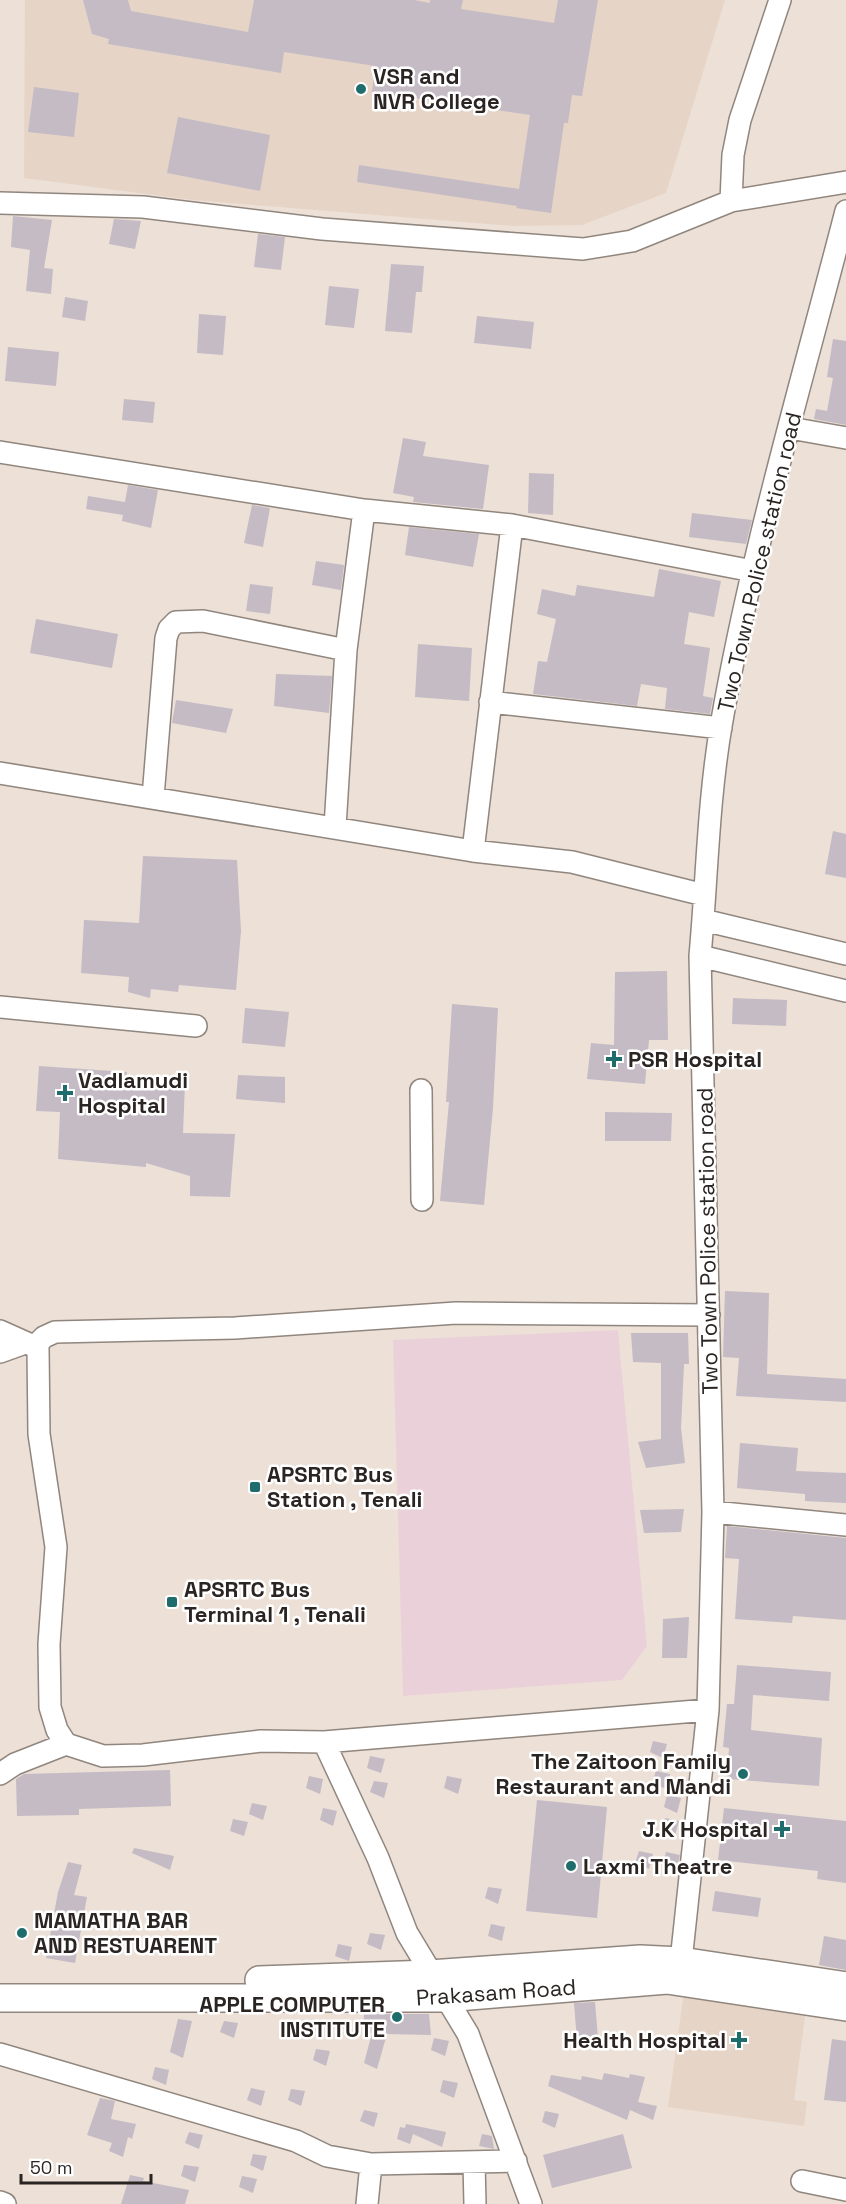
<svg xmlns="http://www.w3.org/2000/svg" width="846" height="2204" viewBox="0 0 846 2204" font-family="'Space Grotesk',sans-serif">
	<rect width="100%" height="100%" fill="#ece0d7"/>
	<path fill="#ead1d9" d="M618 1330 647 1646 622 1680 403 1696 393 1340Z"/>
	<path fill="#e6d4c6" d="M25 0H725L666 193 582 225 512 226 193 200 24 178Z
		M684 1992 806 2009 794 2100 807 2102 804 2126 668 2107Z"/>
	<path fill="#c4bbc5" d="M83 0H128L131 11 248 32 254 0H414L430 3V0H463L461 9 554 23 558 0H598L582 96 572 95 568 123H564L551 213 516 208 517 206 357 182 359 165 519 189 530 115 372 92 375 66 284 52 281 73 108 44 109 39 92 34Z
		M34 87 79 93 74 137 28 132Z
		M178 117 270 135 260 191 167 173Z
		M13 216 52 220 44 268 53 269 51 294 26 291 30 250 11 247Z
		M114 219 141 221 135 249 109 244Z
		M258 234 285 237 281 270 254 267Z
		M391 264 424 266 422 292H416L412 333 385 331Z
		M329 286 359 289 354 328 325 325Z
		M65 297 88 301 85 321 62 317Z
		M199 314 226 316 223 355 197 353Z
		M477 316 534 322 531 349 474 343Z
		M833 339 846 341V425L814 419 816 409 827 411 833 378 827 377Z
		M8 347 59 352 56 386 5 381Z
		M124 399 155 402 153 423 122 420Z
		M403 438 426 442 423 456 489 465 483 509 413 502 414 497 393 493Z
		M529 473 554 474 553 515 528 513Z
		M128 485 158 490 151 528 122 521 123 515 86 509 88 496 125 502Z
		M252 505 270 508 263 547 244 543Z
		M692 513 752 520 746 544 689 537Z
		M409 527 479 534 473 567 405 555Z
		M316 561 344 565 341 590 312 585Z
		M659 569 721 581 714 617 689 612 684 644 710 648 703 696 713 698 710 714 665 709 667 688 641 684 637 706 533 694 538 661 547 662 556 619 537 614 542 589 575 596 577 585 654 597Z
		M250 584 273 587 270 614 246 611Z
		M36 619 118 634 112 668 30 653Z
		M418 644 472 648 469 701 415 697Z
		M276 674 332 676 329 713 274 706Z
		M176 700 233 709 226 733 172 723Z
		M833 831 846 834V878L825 874Z
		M143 856 237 860 241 931 236 990 179 985 178 992 151 989 150 998 128 992 129 977 81 973 84 920 139 923Z
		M667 971 668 1040H649L645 1084 587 1079 591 1043 614 1045 615 972Z
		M733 998 787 1000 786 1026 732 1024Z
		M452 1004 498 1008 493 1108 484 1205 440 1201 449 1102H446Z
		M245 1008 289 1012 285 1047 242 1043Z
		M39 1066 127 1072 126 1079 185 1083 183 1133 235 1134 230 1197 190 1196V1176L146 1163V1167L58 1159 60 1112 36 1111Z
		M238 1075 285 1077V1103L236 1099Z
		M605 1112 672 1113 671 1141H605Z
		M725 1291 769 1293 767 1374 846 1379V1402L736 1396 739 1358 723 1357Z
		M631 1333H688L689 1364H684L681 1428 685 1463 646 1468 638 1442 661 1439V1363L633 1362Z
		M740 1443 798 1448 796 1471 846 1473V1503L805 1501V1494L737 1488Z
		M684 1509 681 1532 644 1533 640 1510Z
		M727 1526 846 1538V1620L793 1616 792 1623 735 1619 739 1559 725 1558Z
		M689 1617 687 1658H662L663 1619Z
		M737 1665 831 1672 829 1701 753 1695 751 1730 822 1738 819 1786 727 1779 729 1748 723 1747 727 1704H734Z
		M653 1741 667 1744 663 1758 650 1752Z
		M370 1756 385 1759 381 1773 367 1768Z
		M170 1770 171 1806 79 1809V1815L17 1816 16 1779 24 1774Z
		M656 1771 670 1774 666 1789 652 1783Z
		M309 1776 323 1779 320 1794 306 1788Z
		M447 1776 462 1779 458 1794 444 1788Z
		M374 1781 388 1783 384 1798 370 1792Z
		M667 1795 681 1798 677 1813 664 1807Z
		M537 1800 607 1807 597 1918 526 1911Z
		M252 1803 267 1806 263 1820 249 1814Z
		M323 1808 337 1811 333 1826 320 1820Z
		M724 1808 846 1821V1883L817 1879 818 1871 718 1860Z
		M665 1818 679 1821 675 1835 661 1829Z
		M233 1819 248 1822 244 1836 230 1831Z
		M134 1848 174 1856 170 1870 132 1853Z
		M639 1851 653 1854 649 1869 635 1863Z
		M666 1852 680 1855 677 1869 663 1864Z
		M68 1862 82 1865 74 1895 87 1897 75 1963 46 1958 58 1892Z
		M488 1887 502 1889 498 1904 485 1898Z
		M715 1891 761 1898 758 1917 712 1911Z
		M491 1924 505 1927 502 1941 488 1936Z
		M370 1933 385 1935 381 1950 367 1944Z
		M824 1936 846 1940V1970L819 1965Z
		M338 1944 352 1947 349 1961 335 1956Z
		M595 2002 598 2038 577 2040 574 2003Z
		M364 2014H429L431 2035 387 2034 377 2069 364 2063 372 2033H363Z
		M178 2019 192 2021 183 2058 170 2052Z
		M224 2021 238 2023 234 2038 220 2032Z
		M434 2038 449 2041 445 2056 431 2050Z
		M832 2039 846 2041V2102L824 2100Z
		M316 2049 330 2051 326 2066 313 2060Z
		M155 2067 169 2070 166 2085 152 2079Z
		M604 2073 629 2078 630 2074 645 2077 638 2102 657 2106 653 2120 630 2110 627 2120 548 2086 551 2075 581 2080 582 2076 602 2080Z
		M443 2080 458 2083 454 2098 440 2092Z
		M251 2088 265 2091 261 2106 247 2100Z
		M291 2089 305 2091 301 2106 288 2100Z
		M100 2098 115 2101 111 2119 136 2124 132 2139 128 2137 123 2157 109 2151 112 2143 87 2135Z
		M364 2110 378 2113 374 2127 360 2121Z
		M545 2111 559 2114 555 2128 542 2122Z
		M406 2124 446 2132 442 2147 413 2134 410 2144 397 2139 400 2127 405 2128Z
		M189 2132 203 2135 199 2149 185 2143Z
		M482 2134 492 2136 494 2149 479 2146Z
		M623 2134 632 2168 552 2188 543 2155Z
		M253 2154 267 2156 263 2171 250 2165Z
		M184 2165 199 2167 195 2182 181 2176Z
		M130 2175 144 2178 143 2181 189 2190 185 2204H121Z
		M242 2176 257 2179 253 2193 239 2187Z"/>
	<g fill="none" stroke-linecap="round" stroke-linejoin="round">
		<g stroke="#90867e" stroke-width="24">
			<path id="minor" d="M731 201 733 155 740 120 780 0
				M0 203 143 207 322 229 583 249 632 241 731 201 846 182
				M790 428 846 438
				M0 452 364 510 512 525 753 571
				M490 702 721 728
				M0 773 473 851 572 862 704 895
				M153 797 166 638 169 629 176 622 203 621 346 650
				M335 827 346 650 364 510
				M473 851 512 525
				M703 920 846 954
				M700 956 846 991
				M0 1007 196 1026
				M421 1090 422 1200
				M0 1331 38 1348 39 1434 56 1547 49 1644 50 1707 57 1730 66 1744 103 1756 143 1755 261 1741 324 1742 378 1858 407 1933 468 2034 531 2204
				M36 1345 44 1337 55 1332 235 1328 456 1313 709 1315
				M0 1352 25 1343
				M713 1512 846 1525
				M324 1742 708 1710
				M0 1774 15 1764 66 1744
				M681 1961 708 1710 713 1512 700 956C707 880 708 802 721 726 751 552 802 382 846 211
				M0 2054 296 2141 327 2156 371 2164 516 2161
				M474 2162 475 2204
				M802 2181 846 2190
				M0 2202 5 2204
				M367 2204 371 2164"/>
		</g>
		<g stroke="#90867e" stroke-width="30">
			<path id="major" d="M259 1980 430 1974 640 1959 681 1961 846 1986
				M0 1998H445L667 1980 846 2007"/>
		</g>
		<use href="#minor" stroke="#fff" stroke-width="21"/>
		<use href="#major" stroke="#fff" stroke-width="27"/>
	</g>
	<g fill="#1f6c6d" stroke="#fff" stroke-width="2">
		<circle cx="361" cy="89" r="6"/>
		<path d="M611 1050h6v6h6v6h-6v6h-6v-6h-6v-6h6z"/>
		<path d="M62 1084h6v6h6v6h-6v6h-6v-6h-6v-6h6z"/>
		<rect x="249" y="1481" width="12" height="12" rx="3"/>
		<rect x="166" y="1596" width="12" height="12" rx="3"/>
		<circle cx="743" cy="1774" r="6"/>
		<path d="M779 1820h6v6h6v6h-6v6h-6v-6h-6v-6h6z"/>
		<circle cx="571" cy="1866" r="6"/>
		<circle cx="22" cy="1933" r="6"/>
		<circle cx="397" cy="2017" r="6"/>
		<path d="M736 2031h6v6h6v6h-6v6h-6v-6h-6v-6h6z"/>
	</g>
	<g text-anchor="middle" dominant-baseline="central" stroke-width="5" stroke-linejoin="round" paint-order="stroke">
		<g font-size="22" font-weight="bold" fill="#2a2522" stroke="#fff" text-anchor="start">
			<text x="373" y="76">VSR and<tspan x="373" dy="25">NVR College</tspan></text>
			<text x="628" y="1059">PSR Hospital</text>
			<text x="78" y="1080">Vadlamudi<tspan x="78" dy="25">Hospital</tspan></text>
			<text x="267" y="1474">APSRTC Bus<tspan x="267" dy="25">Station , Tenali</tspan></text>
			<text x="184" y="1589">APSRTC Bus<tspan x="184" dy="25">Terminal 1 , Tenali</tspan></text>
			<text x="731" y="1761" text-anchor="end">The Zaitoon Family<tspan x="731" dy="25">Restaurant and Mandi</tspan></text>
			<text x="768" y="1829" text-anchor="end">J.K Hospital</text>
			<text x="583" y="1866">Laxmi Theatre</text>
			<text x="34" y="1920">MAMATHA BAR<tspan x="34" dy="25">AND RESTUARENT</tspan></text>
			<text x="385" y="2004" text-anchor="end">APPLE COMPUTER<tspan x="385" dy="25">INSTITUTE</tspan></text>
			<text x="726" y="2040" text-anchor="end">Health Hospital</text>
		</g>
		<g font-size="22" fill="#2a2522" stroke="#fff">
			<text transform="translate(759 562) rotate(-77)">Two Town Police station road</text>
			<text transform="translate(707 1241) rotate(-91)">Two Town Police station road</text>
			<text transform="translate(496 1992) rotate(-4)">Prakasam Road</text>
		</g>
	</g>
	<path d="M21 2174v9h130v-9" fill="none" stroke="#2a2522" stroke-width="3"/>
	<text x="30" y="2174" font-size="18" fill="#2a2522" stroke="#ffffff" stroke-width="4.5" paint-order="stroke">50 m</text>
</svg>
